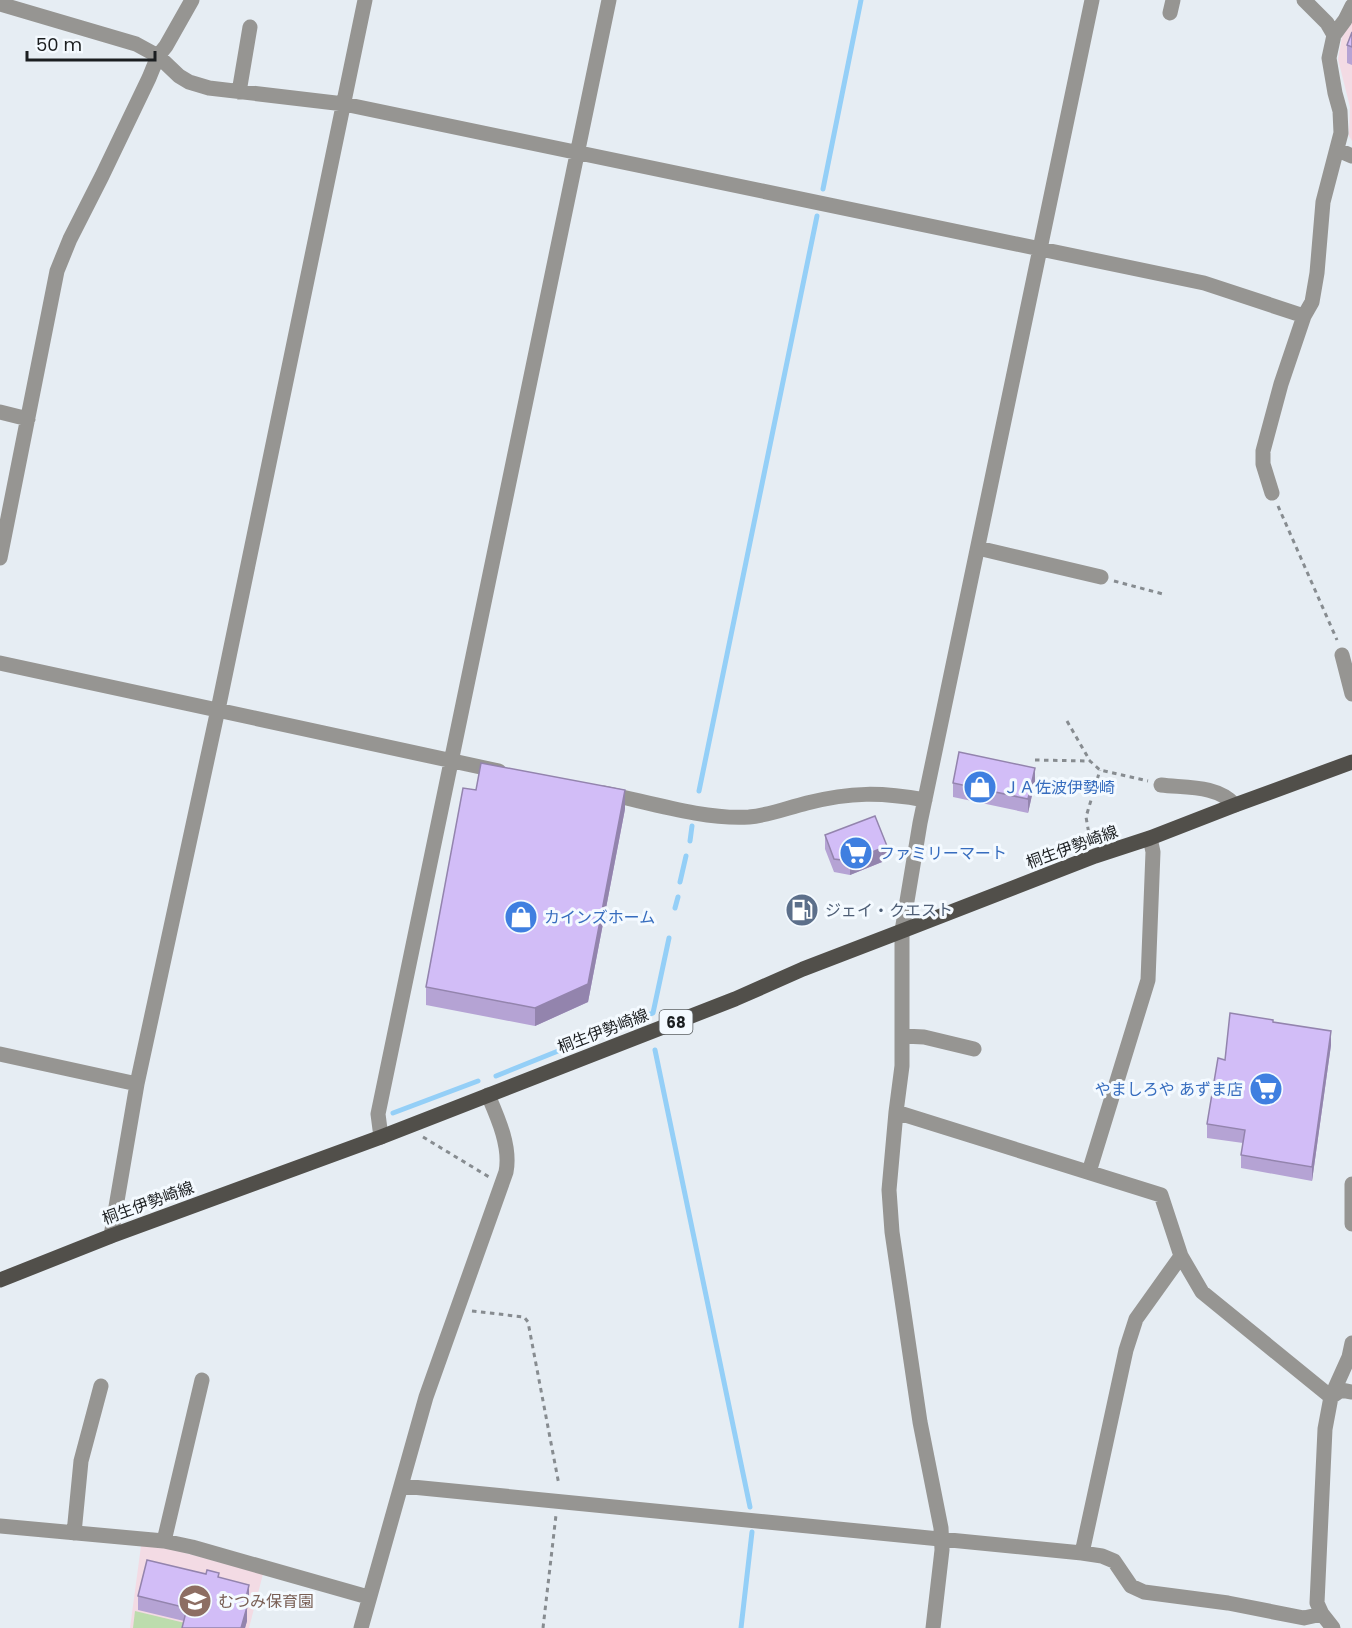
<svg xmlns="http://www.w3.org/2000/svg" width="1352" height="1628" viewBox="0 0 1352 1628" font-family="Poppins,'Noto Sans JP',sans-serif">
	<rect width="100%" height="100%" fill="#e6edf3"/>
	<path fill="#f3dbe4" d="M1352 21V141L1349 136 1350 107 1338 59 1342 37Z
		M141 1546 167 1548 263 1574 249 1628H130Z"/>
	<path fill="#bcdcad" d="M135 1611 185 1623 184 1628H133Z"/>
	<g fill="none" stroke-linecap="round" stroke-linejoin="round">
		<path stroke="#94cff7" stroke-width="5" d="M823 189 861 0
			M699 791 817 216
			M690 841 692 826
			M680 882 686 856
			M675 908 678 897
			M614 1028 653 1013 669 938
			M655 1050 750 1507
			M496 1076 593 1037
			M393 1113 478 1081
			M741 1628 752 1532"/>
		<path stroke="#878c90" stroke-width="3" stroke-dasharray="4.5 4.5" stroke-linecap="butt" d="M1278 506 1337 640
			M1114 581 1163 594
			M1067 721 1090 761 1100 770 1148 781
			M1035 760 1090 761
			M1090 840 1086 817 1100 770
			M423 1137 489 1177
			M472 1311 524 1317 528 1322 559 1485
			M543 1628 556 1515"/>
		<path stroke="#969592" stroke-width="15" d="M1304 0 1327 23 1334 35
			M0 4 136 44 158 56 179 76 189 82 209 88 344 104 1204 283 1304 316
			M1170 13 1173 0
			M239 92 250 27
			M1338 150 1352 156
			M0 412 28 419
			M1272 493 1263 464V451L1281 384 1304 316 1312 302 1317 273 1323 202 1341 133 1340 111 1335 93 1329 58 1334 35 1345 20 1352 6
			M978 548 1101 577
			M0 558 57 271 70 239 102 176 149 78 158 56 166 46 192 0
			M1342 655 1352 694
			M0 663 499 771
			M1161 785C1186 788 1217 785 1235 805
			M604 793C648 802 705 820 749 817 770 815 787 808 807 803 851 792 881 792 925 800
			M903 1036 924 1037 974 1049
			M0 1054 137 1084
			M896 1112 1161 1195 1181 1256 1202 1292 1331 1397 1341 1390 1352 1392
			M381 1137 378 1114 609 0
			M1089 1172 1148 980 1153 852 1150 838
			M1352 1184V1224
			M111 1236 137 1084 220 700 365 0
			M402 1486 1082 1553 1102 1556 1114 1561 1131 1586 1144 1592 1228 1603 1304 1618 1322 1614
			M0 1526 164 1541 192 1547 368 1597
			M74 1533 81 1461 101 1386
			M164 1541 202 1380
			M1082 1553 1126 1350 1136 1319 1181 1256
			M361 1628 426 1397 506 1172C511 1147 498 1118 488 1095
			M933 1628 942 1550 941 1528 920 1422 892 1232 889 1190 896 1112 902 1066V931L920 823 1092 0
			M1333 1628 1322 1614 1317 1603 1325 1429 1331 1397 1349 1357 1352 1343"/>
		<path stroke="#514f4a" stroke-width="15" d="M0 1280 111 1236 381 1137 735 999 803 969 902 931 1095 856 1150 838 1235 805 1352 762"/>
	</g>
	<path fill="#b5a3d4" d="M1352 32V65L1347 63V45Z
		M1035 782 1028 813 953 797V783Z
		M625 809 588 1002 535 1026 426 1005V987Z
		M825 835 887 860 850 875 834 872 825 849Z
		M1273 1022 1331 1045 1312 1181 1241 1168V1155L1243 1143 1207 1138V1124L1225 1060Z
		M206 1574 219 1577 249 1598 247 1608V1621L245 1628H182L184 1621 138 1610V1596Z"/>
	<path fill="#9384ad" d="M1035 768V782L1028 813V799Z
		M625 790V809L588 1002 535 1026V1008Z
		M887 846V860L850 875V861Z
		M1331 1031V1045L1312 1181V1167Z
		M249 1585V1598L247 1608V1621L245 1628H241L244 1606Z"/>
	<path fill="#d2bdf7" stroke="#9384ad" stroke-width="1.5" d="M1352 32V47L1347 45Z
		M959 752 1035 768 1028 799 953 783Z
		M481 763 625 790 588 984 535 1008 426 987 463 788 476 790Z
		M875 816 887 846 850 861 834 859 825 835Z
		M1230 1013 1273 1020V1022L1331 1031 1312 1167 1241 1155 1245 1130 1207 1124 1218 1058 1225 1060Z
		M147 1560 206 1574 207 1570 219 1573 218 1577 249 1585 244 1606 247 1607 241 1628H182L187 1608 138 1596Z"/>
	<defs>
		<g id="shop-disc" transform="scale(1.725)"><circle r="9.5" fill="#3f7fe0" stroke="#f4faff"/><path d="M-5-2.5h2.3a2.7 3.5 0 0 1 5.4 0H5L5.5 6h-11ZM-1.5-2.5h3a1.5 2.3 0 0 0-3 0Z" fill="#fff"/></g>
		<g id="supermarket-disc" transform="scale(1.725)"><circle r="9.5" fill="#3f7fe0" stroke="#f4faff"/><path d="M-6-5.5h2.5l.6 2H6L4.5 2H-2.5L-4.4-4H-6ZM-1.5 3.2a1.3 1.3 0 1 0 .1 0ZM3 3.2a1.3 1.3 0 1 0 .1 0Z" fill="#fff"/></g>
		<g id="fuel-disc" transform="scale(1.725)"><circle r="9.5" fill="#5c6f8a" stroke="#f4faff"/><path d="M-5.5-6h7V0h2V4h1.3V-2.5L3-4.5l.8-.8L6-3V5H2.5V1h-1V6h-7ZM-4.2-4.7v3.2H.2V-4.7Z" fill="#fff"/></g>
		<g id="school-disc" transform="scale(1.725)"><circle r="9.5" fill="#8d6e63" stroke="#f4faff"/><path d="M0-5L7-2L0 1L-7-2ZM-4 1L0 2.5L4 1V4Q0 6-4 4Z" fill="#fff"/></g>
	</defs>
	<g fill-rule="evenodd">
		<use href="#shop-disc" x="980" y="787"/>
		<use href="#supermarket-disc" x="856" y="853"/>
		<use href="#fuel-disc" x="802" y="910"/>
		<use href="#shop-disc" x="521" y="917"/>
		<use href="#supermarket-disc" x="1266" y="1089"/>
		<use href="#school-disc" x="195" y="1601"/>
	</g>
	<g text-anchor="middle" dominant-baseline="central" stroke-width="6" stroke-linejoin="round" paint-order="stroke">
		<rect fill="#f4faff" stroke="#5c6063" stroke-width="1.5" x="659.5" y="1010" width="33" height="24" rx="4.5"/>
		<g font-size="15" font-weight="bold" fill="#1b1e20">
			<text x="676" y="1022">68</text>
		</g>
		<g font-size="16" fill="#366cbe" stroke="#f4faff" text-anchor="start">
			<text x="1003" y="787">ＪＡ佐波伊勢崎</text>
			<text x="879" y="853">ファミリーマート</text>
			<text x="544" y="917">カインズホーム</text>
			<text x="1243" y="1089" text-anchor="end">やましろや あずま店</text>
		</g>
		<g font-size="16" fill="#1b1e20" stroke="#f4faff">
			<text transform="translate(1072 847) rotate(-20)">桐生伊勢崎線</text>
			<text transform="translate(603 1031) rotate(-21)">桐生伊勢崎線</text>
			<text transform="translate(148 1203) rotate(-20)">桐生伊勢崎線</text>
		</g>
		<g font-size="16" fill="#4e5e75" stroke="#f4faff" text-anchor="start">
			<text x="825" y="910">ジェイ・クエスト</text>
		</g>
		<g font-size="16" fill="#785e54" stroke="#f4faff" text-anchor="start">
			<text x="218" y="1601">むつみ保育園</text>
		</g>
	</g>
	<path d="M27 51v9h128v-9" fill="none" stroke="#1b1e20" stroke-width="3"/>
	<text x="36" y="51" font-size="18" fill="#1b1e20" stroke="#f4faff" stroke-width="4.5" paint-order="stroke">50 m</text>
</svg>
